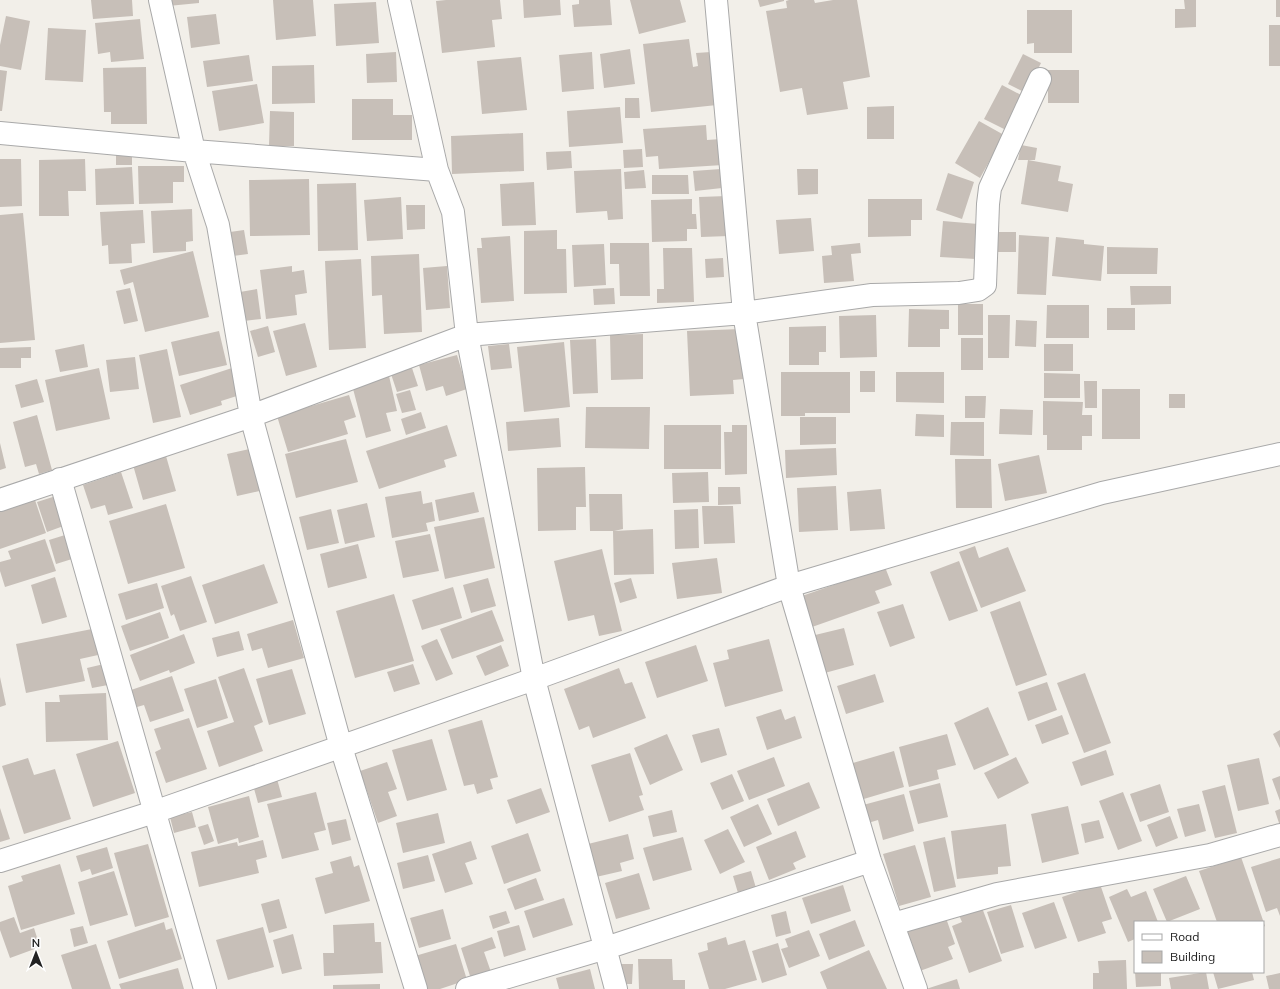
<svg xmlns="http://www.w3.org/2000/svg" width="1280" height="989" viewBox="0 0 1280 989" font-family="Mulish,sans-serif">
	<rect width="100%" height="100%" fill="#f2efe9"/>
	<path fill="#c7bfb8" d="M91 0H132L133 16 93 19Z
		M167 0H199V3L168 6Z
		M273 0H313L316 36 276 40Z
		M446 0H500L502 19 492 20 495 47 442 53 436 1Z
		M523 0H560L561 15 524 18Z
		M579 0H610L612 25 574 27 572 5 579 4Z
		M630 0H680L686 22 639 34Z
		M758 0H784V1L760 7Z
		M789 0H814L815 3 833 0H857L870 77 843 82 848 109 807 115 802 88 780 92 766 11 787 8 786 1Z
		M1184 0H1196V27L1175 28V9H1185Z
		M1276 0H1280V17H1276Z
		M376 2 379 43 336 46 334 4Z
		M1027 10H1072V53H1034V43L1027 44Z
		M216 14 220 44 191 48 187 17Z
		M6 16 30 21 21 70 0 66V45Z
		M140 19 144 59 111 62 110 52 98 54 95 23Z
		M1269 25H1280V66H1269Z
		M48 28 86 30 83 82 45 80Z
		M689 39 693 67 698 66 696 53 711 52 717 105 651 112 643 44Z
		M630 49 635 84 604 88 600 54Z
		M396 52 397 82 367 83 366 54Z
		M592 52 594 89 562 92 559 55Z
		M1023 54 1041 63 1026 93 1008 84Z
		M249 55 253 81 207 87 203 61Z
		M521 57 527 110 482 114 477 61Z
		M314 65 315 103 272 104V66Z
		M146 67 147 124H111V112H104L103 68Z
		M0 70 7 71 2 111H0Z
		M1048 70H1079V103H1048Z
		M257 84 264 123 219 131 212 91Z
		M1002 85 1023 96 1006 130 984 119Z
		M625 98H639L640 118H625Z
		M352 99H393V115H412V140H352Z
		M894 106V139H867V107Z
		M620 107 623 143 569 147 567 111Z
		M270 111 294 112V146H269Z
		M979 121 1004 135 980 178 955 163Z
		M706 125 707 140 721 139 723 165 659 169 658 156 646 157 643 129Z
		M523 133 524 171 452 174 451 136Z
		M1021 145 1037 148 1035 160H1018Z
		M642 149 643 167 624 168 623 150Z
		M116 150H132V165H116Z
		M571 151 572 168 547 170 546 152Z
		M0 159H21L22 206 0 207Z
		M85 159 86 191H68L69 216H39V160Z
		M1028 160 1061 166 1058 181 1073 184 1068 212 1021 204Z
		M138 166H184V182H173V203L139 204Z
		M132 167 134 204 96 205 95 169Z
		M621 169 623 219 608 220 607 211 576 213 574 171Z
		M721 169 722 188 695 191 693 171Z
		M797 169H818V194L798 195Z
		M644 170 646 188 625 189 624 172Z
		M948 173 974 182 962 219 936 210Z
		M652 175H688L689 194H652Z
		M309 179 310 235 250 236 249 180Z
		M534 182 536 225 502 226 500 184Z
		M356 183 358 250 318 251 317 184Z
		M727 196 729 236 701 237 699 197Z
		M401 197 403 239 367 241 364 200Z
		M692 199V214H696L697 229H687V241L652 242 651 200Z
		M868 199H922V220H911V236L868 237Z
		M406 205H425V229L407 230Z
		M192 209 193 241 186 242V251L153 253 151 211Z
		M143 210 145 243 131 244 132 263 109 264 108 245 102 246 100 212Z
		M23 213 35 340 0 343V215Z
		M811 218 814 251 779 254 776 220Z
		M943 221 978 224 976 259 940 257Z
		M244 230 248 254 233 256 230 232Z
		M557 230V249H566L567 293 524 294V231Z
		M996 232H1016V252H996Z
		M1019 235 1049 237 1046 295 1017 294Z
		M510 236 514 301 481 303 477 248H482L481 238Z
		M1056 237 1084 240V244L1104 246 1101 281 1052 276Z
		M610 243H649L650 296H620L619 264H610Z
		M860 243 861 253 851 254 854 281 824 283 822 256 832 255 831 246Z
		M604 244 606 285 574 287 572 245Z
		M1107 247 1158 248 1157 274H1107Z
		M663 248H692L694 302 657 303V289H664Z
		M193 251 209 317 145 332 133 282 124 285 120 270Z
		M419 254 422 332 384 334 382 295 372 296 371 256Z
		M723 258 724 277 706 278 705 259Z
		M361 259 366 348 329 350 325 261Z
		M292 266V272L304 270 307 293 295 295 297 315 266 319 260 270Z
		M447 266 450 308 426 310 423 268Z
		M1130 286H1171V304L1131 305Z
		M130 288 138 321 124 324 116 291Z
		M614 288 615 304 594 305 593 289Z
		M257 289 261 319 244 321 240 292Z
		M958 304H983V335H958Z
		M1047 305H1089V338H1046Z
		M1107 308H1135V330H1107Z
		M909 309 949 310V329H940V347H908Z
		M876 315 877 357 840 358 839 316Z
		M988 315H1010L1009 358H988Z
		M1016 320 1037 321 1036 347 1015 346Z
		M305 323 317 367 286 376 273 331Z
		M268 326 275 352 258 357 250 331Z
		M826 326V352H819V365H789V327Z
		M741 329 744 379 733 380 734 394 690 396 687 331Z
		M219 331 227 365 179 376 171 342Z
		M643 334V379L611 380 610 335Z
		M961 338H983V370H961Z
		M596 339 598 393 573 394 570 340Z
		M564 342 570 407 524 412 517 347Z
		M84 344 88 367 60 372 55 350Z
		M509 344 512 368 491 370 488 346Z
		M1044 344H1073V371H1044Z
		M31 347V358H21V368H0V348Z
		M167 349 181 417 153 423 139 355Z
		M457 355 467 389 446 396 443 386 426 391 419 365Z
		M135 357 139 389 110 392 106 360Z
		M99 368 110 419 56 431 45 380Z
		M232 368 240 395 221 401 222 405 190 415 180 385Z
		M412 368 418 386 397 392 391 374Z
		M860 371H875V392H860Z
		M781 372H850V413H805V416H781Z
		M896 372H944V403L896 402Z
		M1044 373 1080 374V398H1044Z
		M389 376 397 411 386 413 391 431 366 438 352 385Z
		M37 379 44 402 21 408 15 385Z
		M1084 381H1097V408H1085Z
		M1102 389H1140V439H1102Z
		M410 390 416 410 402 413 396 394Z
		M1169 394H1185V408H1169Z
		M349 395 356 417 344 421 348 434 288 452 277 416Z
		M965 396H986L985 418H965Z
		M1043 401 1083 402 1082 415H1092V436H1082V450H1047V435H1043Z
		M586 407H650L649 449 585 448Z
		M1000 409 1033 410 1032 435 999 434Z
		M421 412 426 428 406 435 401 419Z
		M916 414 944 415V437L915 436Z
		M37 415 52 470 39 474 36 464 25 467 13 422Z
		M800 417H836V444L800 445Z
		M559 418 561 447 508 451 506 422Z
		M951 422H984V456L950 455Z
		M447 425 457 456 444 460 446 467 379 489 366 451Z
		M664 425H721V469H664Z
		M732 425H747V474L725 475 724 432H732Z
		M346 439 358 482 296 498 285 454Z
		M0 443 6 468 0 470Z
		M254 448 264 490 237 496 227 454Z
		M836 448 837 475 786 478 785 450Z
		M1039 455 1047 493 1005 501 998 464Z
		M166 456 176 491 143 500 133 465Z
		M955 459H991L992 508H956Z
		M585 467 586 507H576V530L538 531 537 468Z
		M121 472 133 508 108 515 105 505 91 509 83 485Z
		M708 472 709 502 673 503 672 473Z
		M836 486 838 530 799 532 797 488Z
		M718 487H740L741 504 718 505Z
		M881 489 885 529 850 531 847 492Z
		M421 491 423 504 432 502 435 521 426 523 428 531 392 538 385 497Z
		M474 492 479 512 439 521 435 500Z
		M589 494H622L623 529 614 531 653 529 654 574 614 575 613 531H590Z
		M59 495 69 524 47 532 37 502Z
		M34 497 46 533 0 549V509Z
		M367 503 375 537 345 544 337 510Z
		M166 504 185 568 128 584 109 521Z
		M702 506H733L735 543 704 544Z
		M331 509 339 543 307 550 299 517Z
		M698 509 699 548 675 549 674 510Z
		M484 517 495 568 445 579 434 527Z
		M430 534 439 571 403 578 395 541Z
		M65 535 72 559 56 564 49 540Z
		M45 539 56 571 5 587 0 571V562L11 559 8 551Z
		M358 544 367 578 328 588 320 554Z
		M975 546 979 558 1008 547 1026 591 981 608 959 552Z
		M602 549 622 631 599 636 594 615 568 621 554 561Z
		M717 558 722 593 677 599 672 563Z
		M959 561 978 611 949 621 930 572Z
		M264 564 278 603 215 624 202 585Z
		M885 567 892 585 875 591 880 603 812 627 802 596Z
		M191 576 207 622 180 631 174 614 171 616 161 586Z
		M55 577 67 617 42 624 31 585Z
		M488 578 496 606 471 613 463 585Z
		M631 578 637 598 620 603 614 583Z
		M157 583 164 608 126 620 118 594Z
		M453 587 462 618 422 630 412 600Z
		M394 594 414 661 355 678 336 611Z
		M1020 601 1047 675 1016 686 990 612Z
		M903 604 915 638 890 647 877 612Z
		M492 610 504 641 452 659 440 629Z
		M160 612 169 638 130 651 121 626Z
		M293 620 304 658 268 668 262 648 252 651 247 634Z
		M844 628 854 665 821 674 811 636Z
		M92 629 98 655 80 659 85 681 26 693 16 644Z
		M239 631 244 650 217 657 212 638Z
		M184 634 195 663 170 673 169 670 140 681 130 655Z
		M437 639 453 674 436 681 421 646Z
		M769 639 783 691 725 707 713 663 729 659 727 650Z
		M501 645 509 666 485 676 476 656Z
		M696 645 708 681 657 698 645 662Z
		M104 664 108 685 92 688 87 668Z
		M413 664 420 684 394 692 387 672Z
		M244 668 263 722 254 726 263 751 219 767 207 731 234 722 218 677Z
		M619 668 625 684 632 682 646 718 593 738 589 726 579 730 564 689Z
		M292 669 306 714 269 725 256 679Z
		M1085 673 1111 743 1084 753 1057 683Z
		M875 674 884 702 846 714 837 686Z
		M172 676 184 711 150 722 144 705 137 707 131 690Z
		M0 677 6 705 0 707Z
		M216 679 228 718 197 728 184 689Z
		M1047 682 1057 710 1028 721 1018 692Z
		M106 693 108 740 46 742 45 702H60L59 695Z
		M988 707 1009 755 974 770 954 723Z
		M781 709 785 720 795 716 802 738 767 750 756 717Z
		M1062 715 1069 734 1042 744 1035 725Z
		M189 718 207 769 166 783 155 752 161 749 154 729Z
		M482 720 498 777 490 779 493 789 477 794 474 784 464 786 448 730Z
		M719 728 727 755 701 763 692 735Z
		M1280 730V748L1273 734Z
		M667 734 683 770 650 785 634 748Z
		M947 734 956 765 937 770 939 779 909 787 899 747Z
		M432 739 447 790 407 801 392 750Z
		M118 741 135 793 93 807 76 754Z
		M1106 750 1114 775 1081 786 1072 762Z
		M894 751 904 787 857 801 846 765Z
		M630 753 643 795 639 796 644 810 609 822 591 765Z
		M774 757 785 786 749 800 737 771Z
		M1016 757 1029 783 998 799 984 773Z
		M28 758 34 775 55 769 71 819 24 834 2 766Z
		M1259 758 1269 804 1238 811 1227 765Z
		M387 762 397 789 388 792 397 816 378 823 360 771Z
		M732 774 744 801 722 810 710 783Z
		M1280 776V801L1272 779Z
		M277 779 282 797 258 803 253 785Z
		M809 782 820 808 778 826 767 799Z
		M940 783 948 817 918 824 909 791Z
		M1160 784 1169 812 1140 822 1130 794Z
		M1225 785 1237 833 1215 838 1202 791Z
		M541 788 550 812 516 824 507 800Z
		M316 792 326 830 314 833 319 850 282 859 267 804Z
		M1123 792 1142 841 1118 850 1099 801Z
		M904 794 914 831 883 840 878 820 868 823 863 805Z
		M249 796 259 837 239 843 238 838 218 844 208 807Z
		M758 804 772 834 744 847 730 817Z
		M1199 804 1206 831 1185 837 1177 809Z
		M1068 806 1079 854 1042 863 1031 814Z
		M0 808 10 839 0 842Z
		M1280 809V826L1275 811Z
		M672 810 677 832 653 837 648 816Z
		M192 812 196 827 174 833 170 817Z
		M438 813 445 843 403 853 396 823Z
		M1170 816 1178 838 1156 847 1147 825Z
		M346 819 351 840 332 845 327 823Z
		M1099 820 1104 838 1085 843 1081 824Z
		M208 824 214 841 204 845 198 827Z
		M1006 824 1011 866 998 867V874L957 879 951 831Z
		M728 829 745 862 720 874 704 840Z
		M796 831 806 857 793 863 796 869 769 880 756 847Z
		M528 833 541 871 504 884 491 846Z
		M628 834 634 859 620 863 622 871 596 877 588 844Z
		M683 837 692 870 653 881 643 848Z
		M945 837 956 887 934 892 923 842Z
		M263 840 267 857 256 860 259 873 199 887 191 852 237 842 238 846Z
		M471 841 477 859 465 863 473 884 445 893 432 854Z
		M148 844 169 917 135 927 114 853Z
		M915 845 931 897 899 906 883 854Z
		M107 847 113 868 92 875 90 869 81 872 76 856Z
		M428 855 435 881 403 889 397 863Z
		M351 856 354 867 359 865 370 901 325 914 315 878 333 873 330 862Z
		M1241 857 1265 926 1263 927V922H1217L1199 871Z
		M1280 858V916L1277 908 1266 912 1251 867Z
		M60 864 75 914 21 930 8 886 23 881 21 876Z
		M114 871 128 915 90 926 78 882Z
		M751 871 756 888 738 893 733 876Z
		M639 873 650 909 616 919 605 883Z
		M1186 876 1200 909 1167 922 1153 889Z
		M536 878 544 900 515 910 507 889Z
		M1100 884 1112 919 1102 922 1106 933 1078 942 1062 897Z
		M843 885 851 911 811 924 802 898Z
		M1127 889 1131 897 1146 891 1158 922H1135V939L1128 942 1109 897Z
		M564 898 573 925 533 938 524 911Z
		M279 899 287 928 269 933 261 904Z
		M1054 902 1067 938 1035 949 1022 913Z
		M981 905 1002 961 969 973 952 926 962 922 958 913Z
		M1011 905 1024 947 1001 954 987 912Z
		M443 909 451 939 419 948 410 918Z
		M506 911 510 923 493 929 489 916Z
		M786 911 791 933 776 937 771 915Z
		M14 917 20 933 34 928 40 947 10 958 0 930V922Z
		M946 918 955 944 948 947 953 959 917 972 903 933Z
		M855 920 865 946 829 960 819 934Z
		M164 922 166 930 172 928 182 959 119 979 107 941Z
		M374 923 375 942H381L383 973 324 976 323 953H334L333 925Z
		M519 925 526 950 504 957 497 931Z
		M83 926 88 943 74 947 70 929Z
		M263 927 274 967 228 980 216 940Z
		M809 930 820 956 789 968 781 949 788 947 785 939Z
		M293 934 302 969 282 974 273 940Z
		M492 937 496 948 484 952 491 972 471 979 461 948Z
		M726 937 728 945 745 940 757 980 725 989H709L698 953 708 950 707 943Z
		M778 943 787 975 762 983 752 951Z
		M96 944 111 989H72L61 955Z
		M456 944 467 980 440 989H425L415 956Z
		M869 950 887 989H827L820 972Z
		M638 959H672L673 980H685V989H639Z
		M1126 960 1127 989H1093V973H1099L1098 961Z
		M617 964H633L632 984H617Z
		M178 968 184 989H121L119 984Z
		M590 969 595 989H559L556 978Z
		M1135 972H1161V986L1136 987Z
		M1206 972 1209 989H1171L1169 978Z
		M1213 972H1252L1254 980 1218 989Z
		M1280 973V989H1269L1266 976Z
		M957 979 960 989H926Z
		M380 984V989H333V985Z"/>
	<g fill="none" stroke-linecap="round" stroke-linejoin="round">
		<g stroke="#a9a9a9" stroke-width="24">
			<path id="minor" d="M160 0 194 151 218 225 251 416 341 747 416 989
				M399 0 437 170 453 212 467 335 534 679 616 989
				M716 0 744 313 789 586 870 861 916 989
				M0 133 194 151 437 170
				M60 479 205 989
				M0 500 251 416 467 335 744 313 872 295 959 293 978 290 985 285 988 204 990 188 1040 79
				M0 861 154 812 534 679 789 586 1102 493 1280 454
				M893 924 997 894 1210 855 1280 835
				M467 989 606 948 870 861"/>
		</g>
		<use href="#minor" stroke="#fff" stroke-width="22"/>
	</g>
	<rect x="1134" y="921" width="130" height="52" fill="#ffffff" stroke="#a7a7a7"/>
	<rect x="1142" y="934" width="20" height="6" fill="#ffffff" stroke="#a7a7a7"/>
	<text x="1170" y="941" font-size="12" fill="#222222">Road</text>
	<rect x="1142" y="951" width="20" height="12" fill="#c7bfb8" stroke="#a7a7a7"/>
	<text x="1170" y="961" font-size="12" fill="#222222">Building</text>
	<g transform="translate(36 953)" stroke="#ffffff" stroke-width="3" paint-order="stroke">
	<path d="M0-3L7 15L0 10L-7 15Z" fill="#222222"/>
	<text y="-6" font-size="11" font-weight="bold" text-anchor="middle" fill="#222222">N</text>
	</g>
</svg>
